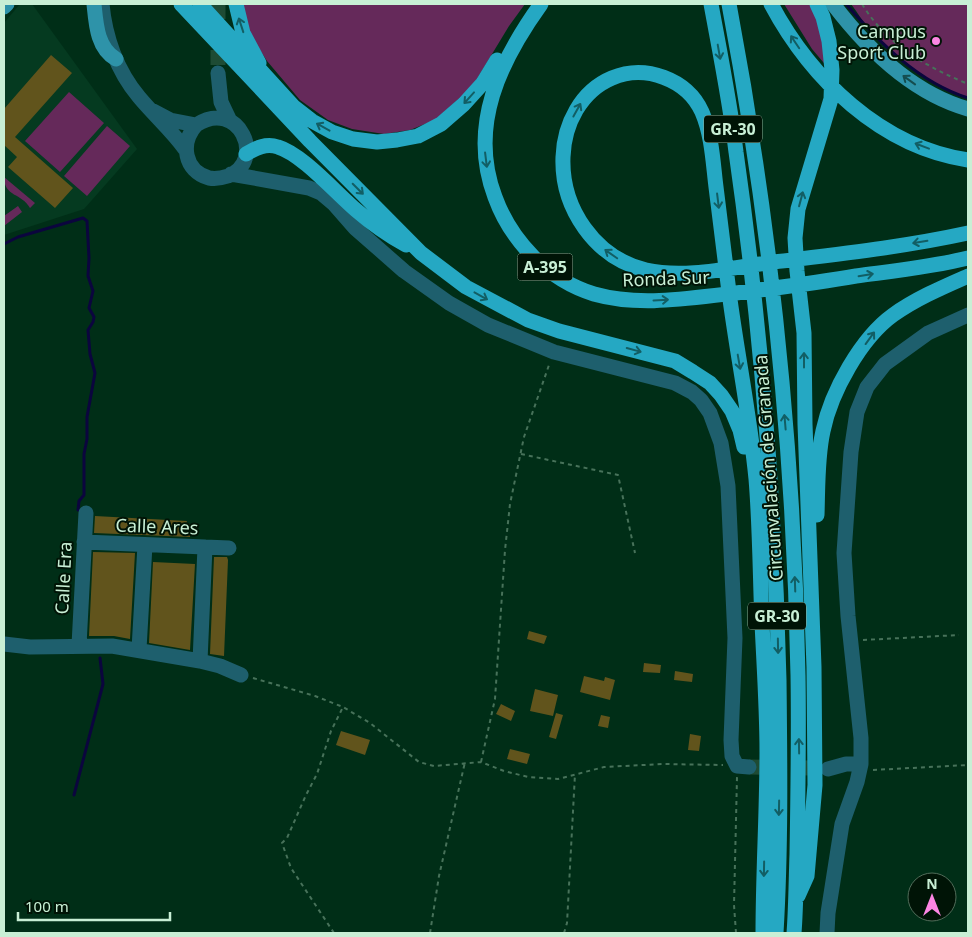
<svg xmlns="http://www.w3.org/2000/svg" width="972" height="937" viewBox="0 0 972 937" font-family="'Noto Sans',sans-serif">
	<rect width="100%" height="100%" fill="#002e17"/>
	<path fill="#053a20" d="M20 4H32L137 149 84 209 4 235V23Z"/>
	<path fill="#65295a" d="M242 4H525L509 26 472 87 435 120 410 130 384 134 352 129 328 120 300 100 267 61 249 33Z
		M784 4H813L829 69 812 49Z
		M851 4H968V97C932 86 898 59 872 32 864 24 858 13 851 4Z
		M69 92 104 123 60 172 25 141Z
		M107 126 130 146 87 196 64 176Z
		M4 177 35 203 30 208C22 193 4 197 4 177Z
		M18 206 22 212 4 226V216Z"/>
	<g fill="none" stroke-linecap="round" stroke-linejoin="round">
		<path stroke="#0b053e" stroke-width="3" d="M846 4C880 43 918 82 968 98
			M4 244 18 237 83 218 87 221 89 258 88 276 93 291 89 308 94 317 93 322 88 330 90 354 95 373 87 417V439L84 454V495L79 501 78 510
			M74 795 103 684 100 658"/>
	</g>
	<path fill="#61541c" d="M51 55 72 73 15 137 73 188 55 208 8 167 17 157 4 145V109Z
		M95 516 187 521 186 524H191L190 537 94 533Z
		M93 552 135 553 130 639 114 636H89Z
		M214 557H227L228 560 224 656 210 654Z
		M153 562 195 564 190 650 149 643Z
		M529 631 547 636 544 644 527 639Z
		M644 663 661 665 660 673 643 672Z
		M675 671 693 674 692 682 674 680Z
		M584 676 604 681 605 677 615 680 610 700 580 692Z
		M535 689 558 695 553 716 530 711Z
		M501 704 515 711 511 721 496 714Z
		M556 713 563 715 556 739 549 737Z
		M601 715 610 717 608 728 598 726Z
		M341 731 370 740 365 755 336 745Z
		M690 734 701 736 699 751 688 750Z
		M510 749 530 754 527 764 507 759Z"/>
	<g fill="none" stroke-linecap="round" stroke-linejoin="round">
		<path stroke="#1e4b34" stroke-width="15" stroke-dasharray="15 8" stroke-linecap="butt" d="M218 4V73
			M749 767 811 768"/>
		<path stroke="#47725a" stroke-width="2" stroke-dasharray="4 4" stroke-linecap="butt" d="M862 4C887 45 925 66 968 84
			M521 454 618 475 635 553
			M863 640 959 635
			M253 678 315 696 343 707 370 723 419 762 434 766 481 762 504 771 528 777 558 779 604 767 663 764 723 765
			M481 762 495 699 505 550 510 504 524 437 549 365
			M873 770 968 765
			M334 933 291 868 282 843 287 838 306 795 317 774 331 731 343 707
			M430 933 439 876 465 762
			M564 933 567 923 575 774
			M736 933 734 905 737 777"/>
		<path stroke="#1e5f6d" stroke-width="15" d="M102 4C105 37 117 71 139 97 154 115 171 130 185 149
			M218 73 221 102 230 121
			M153 111 170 120 196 125C239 97 267 161 228 176 222 178 215 179 209 178 184 171 180 143 196 125
			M231 174 309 188 321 193 334 204 355 228 404 271 449 303 488 325 554 352 675 383 692 392 701 400 710 413 721 443 728 486 735 638 731 740 732 756 737 766 749 767
			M84 542 229 548
			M4 644 30 647 112 646 200 661 220 666 241 675
			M79 645 86 513
			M139 649 145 545
			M200 661 205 547
			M828 769 846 764H861
			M827 933 828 913 842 824 857 782 861 764V738L848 616 844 553 851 452 857 412 867 387 885 364 928 333 968 315"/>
		<path stroke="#2e93a9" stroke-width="15" d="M94 4C96 24 97 48 116 59
			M833 4C868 50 912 93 968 109
			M4 7 7 4"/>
		<path stroke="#25a8c3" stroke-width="15" d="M181 4 310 141 421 253 466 287 528 320 559 331 675 361 693 372 710 383 721 395 732 411 740 430 744 447
			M200 4 294 107 312 121 332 132 353 139 377 142 397 140 418 136 441 124 464 104 483 83 497 60
			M236 4 243 33 259 63
			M541 4C500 61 468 126 495 197 511 241 548 280 594 294 640 307 689 298 736 293 776 288 816 283 856 276 893 271 932 267 968 258
			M711 4C720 53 730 102 736 152 761 327 775 503 779 680 780 764 781 849 776 933
			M729 4C771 226 794 450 798 675 799 735 798 794 797 854 796 880 796 907 794 933
			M771 4C811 79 881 147 968 160
			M246 154C256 148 266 143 278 147 302 154 336 193 356 210 371 223 388 235 406 245
			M817 515C818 487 817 458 823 431 831 392 861 338 893 315 915 299 943 287 968 276
			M798 896 807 876 815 785 814 667 805 424 804 333 797 271 795 238 798 209 831 99 832 70 829 41 823 17 817 4
			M763 933C763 873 767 812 767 752 767 709 764 666 762 623 760 575 760 527 756 479 750 416 737 354 729 292 725 257 720 222 716 187 713 163 712 135 702 112 687 79 645 64 612 78 581 91 564 124 563 157 561 208 595 258 646 270 686 279 733 267 774 262 839 254 904 247 968 233"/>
	</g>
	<defs><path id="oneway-shaft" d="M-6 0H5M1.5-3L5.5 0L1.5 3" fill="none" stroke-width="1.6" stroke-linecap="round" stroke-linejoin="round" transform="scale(1.25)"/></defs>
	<g stroke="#125e64">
		<use href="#oneway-shaft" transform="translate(241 25) rotate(-108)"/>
		<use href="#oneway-shaft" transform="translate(795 42) rotate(-124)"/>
		<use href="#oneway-shaft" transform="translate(719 52) rotate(80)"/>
		<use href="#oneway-shaft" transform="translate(469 98) rotate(132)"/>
		<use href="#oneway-shaft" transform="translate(577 110) rotate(-61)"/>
		<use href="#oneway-shaft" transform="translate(323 127) rotate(-151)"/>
		<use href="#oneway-shaft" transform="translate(922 146) rotate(-159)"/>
		<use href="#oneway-shaft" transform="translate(486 160) rotate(83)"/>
		<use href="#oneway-shaft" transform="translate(358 189) rotate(45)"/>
		<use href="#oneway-shaft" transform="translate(801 199) rotate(-75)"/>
		<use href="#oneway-shaft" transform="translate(718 201) rotate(83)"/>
		<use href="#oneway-shaft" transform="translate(920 242) rotate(171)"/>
		<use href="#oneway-shaft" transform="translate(611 254) rotate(-145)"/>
		<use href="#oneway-shaft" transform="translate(866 275) rotate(-9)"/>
		<use href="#oneway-shaft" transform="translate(481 296) rotate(29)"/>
		<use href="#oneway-shaft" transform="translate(661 300) rotate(-3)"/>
		<use href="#oneway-shaft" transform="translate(870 338) rotate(-54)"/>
		<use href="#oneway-shaft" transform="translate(634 350) rotate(15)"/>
		<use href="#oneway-shaft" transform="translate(804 360) rotate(-90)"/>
		<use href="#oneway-shaft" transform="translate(739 362) rotate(80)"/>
		<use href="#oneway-shaft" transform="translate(785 422) rotate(-95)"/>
		<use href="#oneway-shaft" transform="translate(795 584) rotate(-92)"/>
		<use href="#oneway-shaft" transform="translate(778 646) rotate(89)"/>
		<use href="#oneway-shaft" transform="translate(799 746) rotate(-91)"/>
		<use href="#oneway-shaft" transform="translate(779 808) rotate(91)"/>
		<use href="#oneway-shaft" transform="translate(764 869) rotate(91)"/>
	</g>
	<use stroke="#154d4f" href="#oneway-shaft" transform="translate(909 80) rotate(-144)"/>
	<circle fill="#fc86e3" stroke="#001406" stroke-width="2" cx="936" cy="41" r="5"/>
	<g text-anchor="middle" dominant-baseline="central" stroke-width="4" stroke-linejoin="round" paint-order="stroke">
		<g fill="#001406" stroke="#8cad97" stroke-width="1">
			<rect x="704" y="115.5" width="58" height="27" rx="4"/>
			<rect x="517.5" y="253.5" width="55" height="27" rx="4"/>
			<rect x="748" y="602.5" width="58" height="27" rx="4"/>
		</g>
		<g font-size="16" font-weight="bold" fill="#c8efd5">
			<text x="733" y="129">GR-30</text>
			<text x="545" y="267">A-395</text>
			<text x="777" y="616">GR-30</text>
		</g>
		<g font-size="18" fill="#c8efd5" stroke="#001406" text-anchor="end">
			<text x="926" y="31">Campus<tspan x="926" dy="21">Sport Club</tspan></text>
		</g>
		<g font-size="18" fill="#c8efd5" stroke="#001406">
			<text transform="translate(666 278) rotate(-2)">Ronda Sur</text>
			<text transform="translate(768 468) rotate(-94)">Circunvalación de Granada</text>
			<text transform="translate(157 526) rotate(2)">Calle Ares</text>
			<text transform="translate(63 578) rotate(-87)">Calle Era</text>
		</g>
	</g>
	<rect width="972" height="937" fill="none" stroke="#c8efd5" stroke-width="10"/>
	<g transform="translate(932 897)"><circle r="24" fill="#001406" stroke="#506c59"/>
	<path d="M0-4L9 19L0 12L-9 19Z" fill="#fc86e3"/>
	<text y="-8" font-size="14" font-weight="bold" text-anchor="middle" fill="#c8efd5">N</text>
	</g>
	<path d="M18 912v8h152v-8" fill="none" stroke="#c8efd5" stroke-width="2.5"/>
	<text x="25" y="912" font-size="15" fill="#c8efd5" stroke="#001406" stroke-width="4" paint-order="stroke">100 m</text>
</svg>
